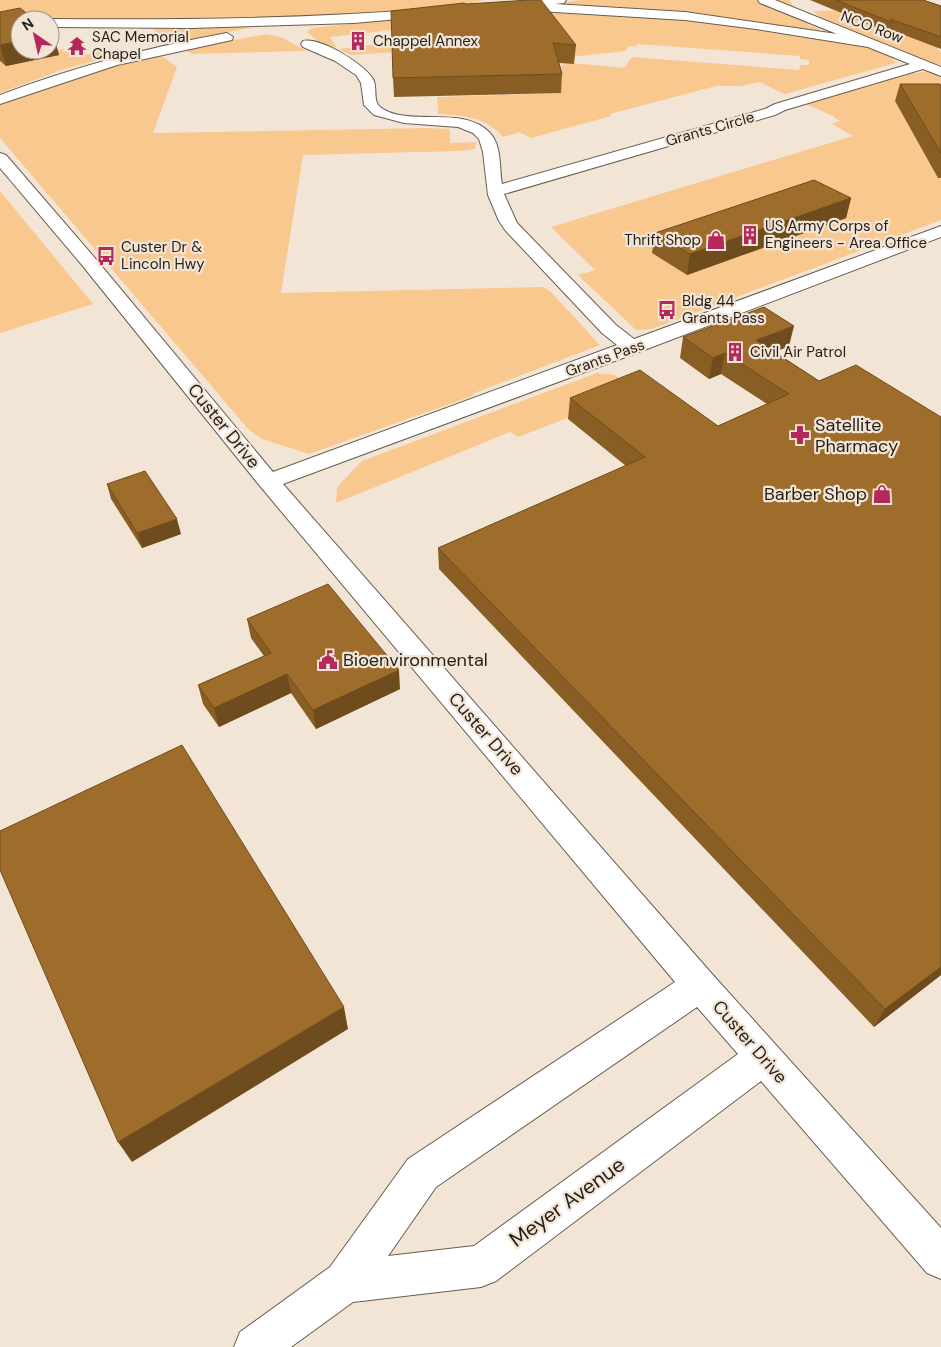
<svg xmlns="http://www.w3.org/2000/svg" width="941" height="1347" viewBox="0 0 941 1347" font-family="'DM Sans',sans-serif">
	<rect width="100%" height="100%" fill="#f3e5d6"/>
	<path fill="#f9c88f" d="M0 0H483L469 4 375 14 308 17 105 20 52 19 0 13Z
		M581 0H789L809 25 820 29 818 31 687 13 556 5V3Z
		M873 10 941 46 937 49 941 52V65L909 58 892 59 896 63 785 94 759 82 741 86H716L610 114 611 116 531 138 519 132 503 137C484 116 465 116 438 114L437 97 561 93 553 67 571 63 624 68 632 57 799 70 800 65H809V60L800 59V56L637 44 636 47 628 46 626 51 581 56 521 49 562 46 537 12 660 17 891 46 827 23 813 11Z
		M430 16 397 52 351 55 339 49 387 43 399 38 391 30 330 37 337 48 318 41 307 32 312 28Z
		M240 27 249 28 174 43 152 29Z
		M267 34 283 38 306 51 192 54 184 49Z
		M64 49 75 57 109 50 131 51 61 70 0 93V61L6 66 44 58 40 53Z
		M159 54 177 67 153 133 428 128 450 129V143L476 142 475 149 459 151 303 155 281 293 543 287 551 292 600 345 472 394 475 395 309 454 262 439 249 430 0 138V105L86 73Z
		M926 71 941 76V220L652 329 636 330 578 275 595 270 551 227 853 136 832 124 840 121 834 118 835 117 804 103 912 72 917 73Z
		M0 191 93 304 0 333Z
		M597 373 615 375 638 391 518 437 510 432 336 503 337 487 362 461Z"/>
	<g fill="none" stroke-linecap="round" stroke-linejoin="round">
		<g stroke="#695d50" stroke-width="2">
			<path id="minor" d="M532 0H566L564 3 555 4 685 12 837 34 760 3 758 0H775L941 67V76L923 69 785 110 775 115 504 194 517 223 616 325 634 339 941 226V237L639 352 283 484 712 974 941 1228V1279L927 1273 761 1081 496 1281 481 1287 353 1302 291 1347H234L240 1332 330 1267 408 1159 675 982 260 486 82 265 0 168V153L6 155 94 257 273 472 617 345 602 333 505 230 499 221 488 195 483 152 479 139 473 133 458 127 404 123 374 115 364 105 361 83 356 75 335 61 303 47 301 44 303 41C320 37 367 65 374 81 377 89 373 101 380 107 407 128 464 104 490 133 502 146 499 167 502 184L765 109 775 104 910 64 868 47 756 29 685 20 539 11 533 7 506 11 500 7 506 3ZM697 1007 738 1054 474 1246 388 1256 436 1187Z
				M428 9 432 10 434 13 432 16 354 23 191 28 50 27V20H47L50 19C176 20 302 19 428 9Z
				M227 33 233 37 232 40 117 65 0 104V95C74 67 149 47 227 33Z"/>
		</g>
		<use href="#minor" fill="#fff" fill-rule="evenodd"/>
	</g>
	<path fill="#895e25" d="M810 0H923L941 6V49L891 30 890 33Z
		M466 4 576 45 574 64 559 63 562 74 561 93 394 97 393 78Z
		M0 12 53 34 59 55 6 66 0 61Z
		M900 84 941 86V178H938L895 101Z
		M851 198 846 218 687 275 652 253 655 233Z
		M683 337 789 346 775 352 819 381 941 417V975L874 1027 439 569 438 548 626 466 568 419 570 398 718 426 767 404 721 374 709 379 680 358Z
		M107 484 181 534 142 548 111 499Z
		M247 619 400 689 316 729 291 693 219 727 203 704 198 685 264 656 251 638Z"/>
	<path fill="#6f4c1e" d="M50 34H53L59 55 6 66 0 45 20 41V50H50Z
		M851 198 846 218 687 275 690 254Z
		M794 326 789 346 752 361 756 340Z
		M725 353 721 374 709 379 713 358Z
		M177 519 181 534 142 548 137 533Z
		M399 670 400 689 316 729 313 710Z
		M287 674 291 693 219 727 214 708Z
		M941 967V975L874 1027 885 1009Z
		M344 1007 348 1029 132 1162 118 1142Z"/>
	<path fill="#9f6d2b" stroke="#6f4c1e" d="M530 0H541L576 45 553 43 562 74 393 78 391 11 464 3 466 4Z
		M836 0H923L941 6V37L890 19 893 23Z
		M20 8 35 20H20V41L0 45V12Z
		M900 84H940L941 86V153Z
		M814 180 851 198 690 254 655 233Z
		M764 307 794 326 756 340 819 381 856 365 941 417V967L885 1009 438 548 645 457 570 398 640 370 718 426 789 394 725 353 713 358 683 337Z
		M145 471 177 519 137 533 107 484Z
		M328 584 399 670 313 710 287 674 214 708 198 685 271 653 247 619Z
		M182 745 344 1007 118 1142 0 870V831Z"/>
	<defs>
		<g id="building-bare" transform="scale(1.5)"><path d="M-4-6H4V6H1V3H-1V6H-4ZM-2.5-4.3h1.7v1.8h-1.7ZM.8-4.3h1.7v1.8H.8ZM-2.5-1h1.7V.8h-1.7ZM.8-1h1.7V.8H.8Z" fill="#b5285c" stroke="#f3e5d6" stroke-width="2.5" paint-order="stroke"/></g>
		<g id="temple-bare" transform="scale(1.5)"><path d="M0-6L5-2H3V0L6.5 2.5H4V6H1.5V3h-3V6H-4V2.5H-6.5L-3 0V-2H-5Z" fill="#b5285c" stroke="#f3e5d6" stroke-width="2.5" paint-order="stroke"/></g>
		<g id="shop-bare" transform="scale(1.5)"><path d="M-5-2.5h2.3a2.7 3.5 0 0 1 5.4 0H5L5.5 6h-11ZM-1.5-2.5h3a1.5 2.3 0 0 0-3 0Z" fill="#b5285c" stroke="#f3e5d6" stroke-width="2.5" paint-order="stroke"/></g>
		<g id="bus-bare" transform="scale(1.5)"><path d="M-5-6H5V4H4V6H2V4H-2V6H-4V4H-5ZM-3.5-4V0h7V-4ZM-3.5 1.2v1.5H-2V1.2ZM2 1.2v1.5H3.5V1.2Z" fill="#b5285c" stroke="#f3e5d6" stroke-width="2.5" paint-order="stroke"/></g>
		<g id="pharmacy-bare" transform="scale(1.5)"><path d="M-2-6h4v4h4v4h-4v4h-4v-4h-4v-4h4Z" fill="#b5285c" stroke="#f3e5d6" stroke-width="2.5" paint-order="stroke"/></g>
		<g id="civic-bare" transform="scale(1.5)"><path d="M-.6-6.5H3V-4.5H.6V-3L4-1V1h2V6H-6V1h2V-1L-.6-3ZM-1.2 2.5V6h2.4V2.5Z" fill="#b5285c" stroke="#f3e5d6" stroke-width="2.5" paint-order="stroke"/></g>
	</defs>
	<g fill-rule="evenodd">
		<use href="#building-bare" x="358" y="41"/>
		<use href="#temple-bare" x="77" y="46"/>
		<use href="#building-bare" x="750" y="235"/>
		<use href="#shop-bare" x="716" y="240"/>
		<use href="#bus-bare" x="106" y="256"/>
		<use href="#bus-bare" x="667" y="310"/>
		<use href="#building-bare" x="735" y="352"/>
		<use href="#pharmacy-bare" x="800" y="435"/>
		<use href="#shop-bare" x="882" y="494"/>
		<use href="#civic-bare" x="328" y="660"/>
	</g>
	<g text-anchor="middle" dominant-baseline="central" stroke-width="4.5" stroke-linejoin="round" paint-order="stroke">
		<g font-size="15" fill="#231e18" stroke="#f3e5d6">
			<text transform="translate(872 27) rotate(21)">NCO Row</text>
			<text transform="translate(710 129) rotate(-16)">Grants Circle</text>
			<text transform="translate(605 358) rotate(-20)">Grants Pass</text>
		</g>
		<g font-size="15" fill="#231e18" stroke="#f3e5d6" text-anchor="start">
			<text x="92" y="37">SAC Memorial<tspan x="92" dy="17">Chapel</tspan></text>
			<text x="373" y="41">Chappel Annex</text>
			<text x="765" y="226">US Army Corps of<tspan x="765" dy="17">Engineers - Area Office</tspan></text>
			<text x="701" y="240" text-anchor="end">Thrift Shop</text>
			<text x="121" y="247">Custer Dr &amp;<tspan x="121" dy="17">Lincoln Hwy</tspan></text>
			<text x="682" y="301">Bldg 44<tspan x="682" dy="17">Grants Pass</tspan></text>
			<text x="750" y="352">Civil Air Patrol</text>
		</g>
		<g font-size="18" fill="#231e18" stroke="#f3e5d6" text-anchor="start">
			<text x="815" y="425">Satellite<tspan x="815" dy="21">Pharmacy</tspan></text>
			<text x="867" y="494" text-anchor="end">Barber Shop</text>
			<text x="343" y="660">Bioenvironmental</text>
		</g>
		<g font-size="18" fill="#231e18" stroke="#f3e5d6">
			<text transform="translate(224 426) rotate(51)">Custer Drive</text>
			<text transform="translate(486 734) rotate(49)">Custer Drive</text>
			<text transform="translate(750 1042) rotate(49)">Custer Drive</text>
		</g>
		<g font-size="21" fill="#231e18" stroke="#f3e5d6">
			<text transform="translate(567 1202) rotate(-36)">Meyer Avenue</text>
		</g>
	</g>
	<g transform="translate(35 35) rotate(326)"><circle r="24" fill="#f3e5d6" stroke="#a0958a"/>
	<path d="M0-4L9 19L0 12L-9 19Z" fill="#b5285c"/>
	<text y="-8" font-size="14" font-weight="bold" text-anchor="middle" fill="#231e18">N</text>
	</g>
</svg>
